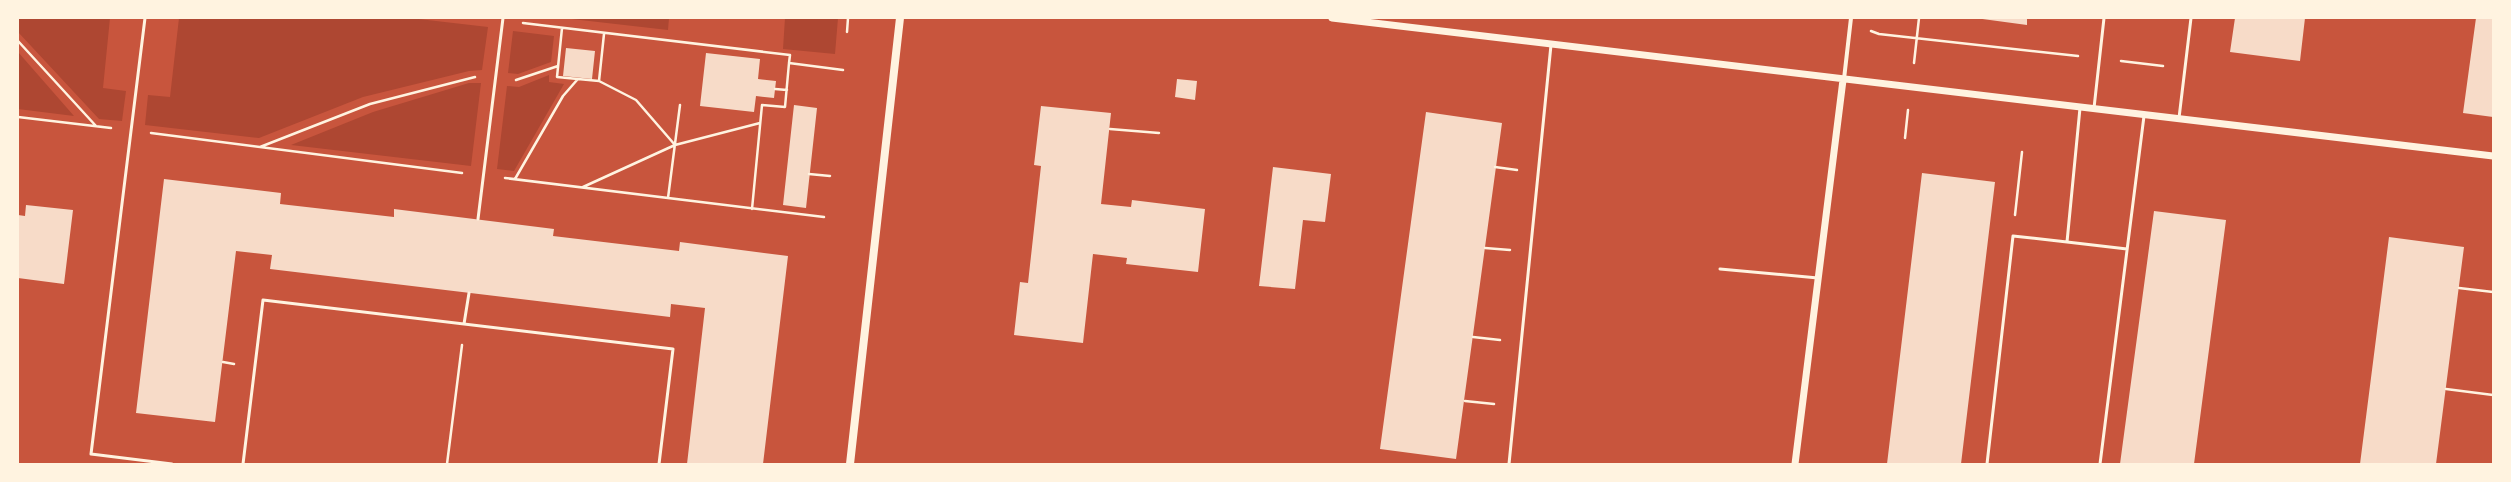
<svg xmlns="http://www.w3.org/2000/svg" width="2511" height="482" viewBox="0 0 2511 482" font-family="'Nunito Sans',sans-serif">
	<rect width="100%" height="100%" fill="#c8553d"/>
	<path fill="#ae4732" d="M18 18H110L103 88 126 91 122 121 99 119 18 32Z
		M179 18H410L488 27 482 70 469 71 363 97 259 138 145 125 148 95 170 97Z
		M563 18H669L668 30Z
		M785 18H838L835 54 783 49Z
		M513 31 554 36 551 62 518 74 508 73Z
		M18 52 74 116 18 109Z
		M549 75V82L564 84 514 171 497 169 507 86 519 87Z
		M469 83H481L471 166 291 145 373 112Z"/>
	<path fill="#f7dbc8" d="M1975 18H2027V25Z
		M2235 18H2305L2300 61 2230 52Z
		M2476 18H2493V117L2463 113Z
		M566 48 595 51 592 79 563 76Z
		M706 53 760 59 758 79 776 81 774 98 756 96 754 112 700 106Z
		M1177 79 1197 81 1195 100 1175 97Z
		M794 105 817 108 806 208 783 205Z
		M1041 106 1111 113 1101 204 1131 207 1132 200 1205 209 1198 272 1126 264 1127 258 1093 254 1083 343 1014 335 1020 282 1028 283 1041 166 1034 165Z
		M1426 112 1502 123 1456 459 1380 449Z
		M1273 167 1331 174 1325 222 1303 220 1295 289 1259 286Z
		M1922 173 1995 182 1961 464H1887Z
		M164 179 281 193 280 204 394 217V209L554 229 553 236 679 251 680 242 788 256 763 464H687L705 308 671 304 670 317 270 269 272 255 236 251 215 422 136 413Z
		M26 205 73 210 64 284 18 278V215L25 216Z
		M2154 211 2226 220 2194 464H2120Z
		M2389 237 2464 247 2436 464H2360Z"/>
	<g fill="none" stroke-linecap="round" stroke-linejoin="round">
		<path stroke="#fff3e0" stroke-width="2.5" d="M523 23 790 55 789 63
			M562 28 557 77 599 81 604 34
			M1871 31 1879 34 2078 56
			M847 32 848 18
			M18 41 96 126
			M2121 61 2163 66
			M1914 63 1919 18
			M516 80 558 66
			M599 81 636 100 675 145
			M775 89 787 90
			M18 117 111 128
			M1110 129 1159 133
			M151 133 462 173
			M1905 138 1908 110
			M260 147 370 104 475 77
			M1495 167 1517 170
			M809 174 830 176
			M505 178 824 217
			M515 179 563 96 577 80
			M583 187 675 145 760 123
			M668 198 680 105
			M752 209 762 105 785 107 789 63 843 70
			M2015 215 2022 152
			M1485 248 1510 250
			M2459 288 2493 292
			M1473 337 1500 340
			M223 362 234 364
			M2446 389 2493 395
			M1465 401 1494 404
			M447 464 462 345"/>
		<path stroke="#fff3e0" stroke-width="3" d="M145 18 91 454 172 464
			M2094 108 2104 18
			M2179 118 2191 18
			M478 219 503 18
			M2067 242 2127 249
			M1720 269 1818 278
			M464 324 469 293
			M243 464 263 300 673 349 659 464
			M1509 464 1551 45
			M1987 464 2013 236 2067 242 2080 108
			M2100 464 2144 116"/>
		<path stroke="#fff3e0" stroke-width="4" d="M1844 79 1851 18"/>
		<path stroke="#fff3e0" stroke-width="7" d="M1332 18 2493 156
			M1795 464 1843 80"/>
		<path stroke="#fff3e0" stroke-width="8" d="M850 464 900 18"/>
	</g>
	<rect width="2511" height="482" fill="none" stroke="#fff3e0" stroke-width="38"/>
</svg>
